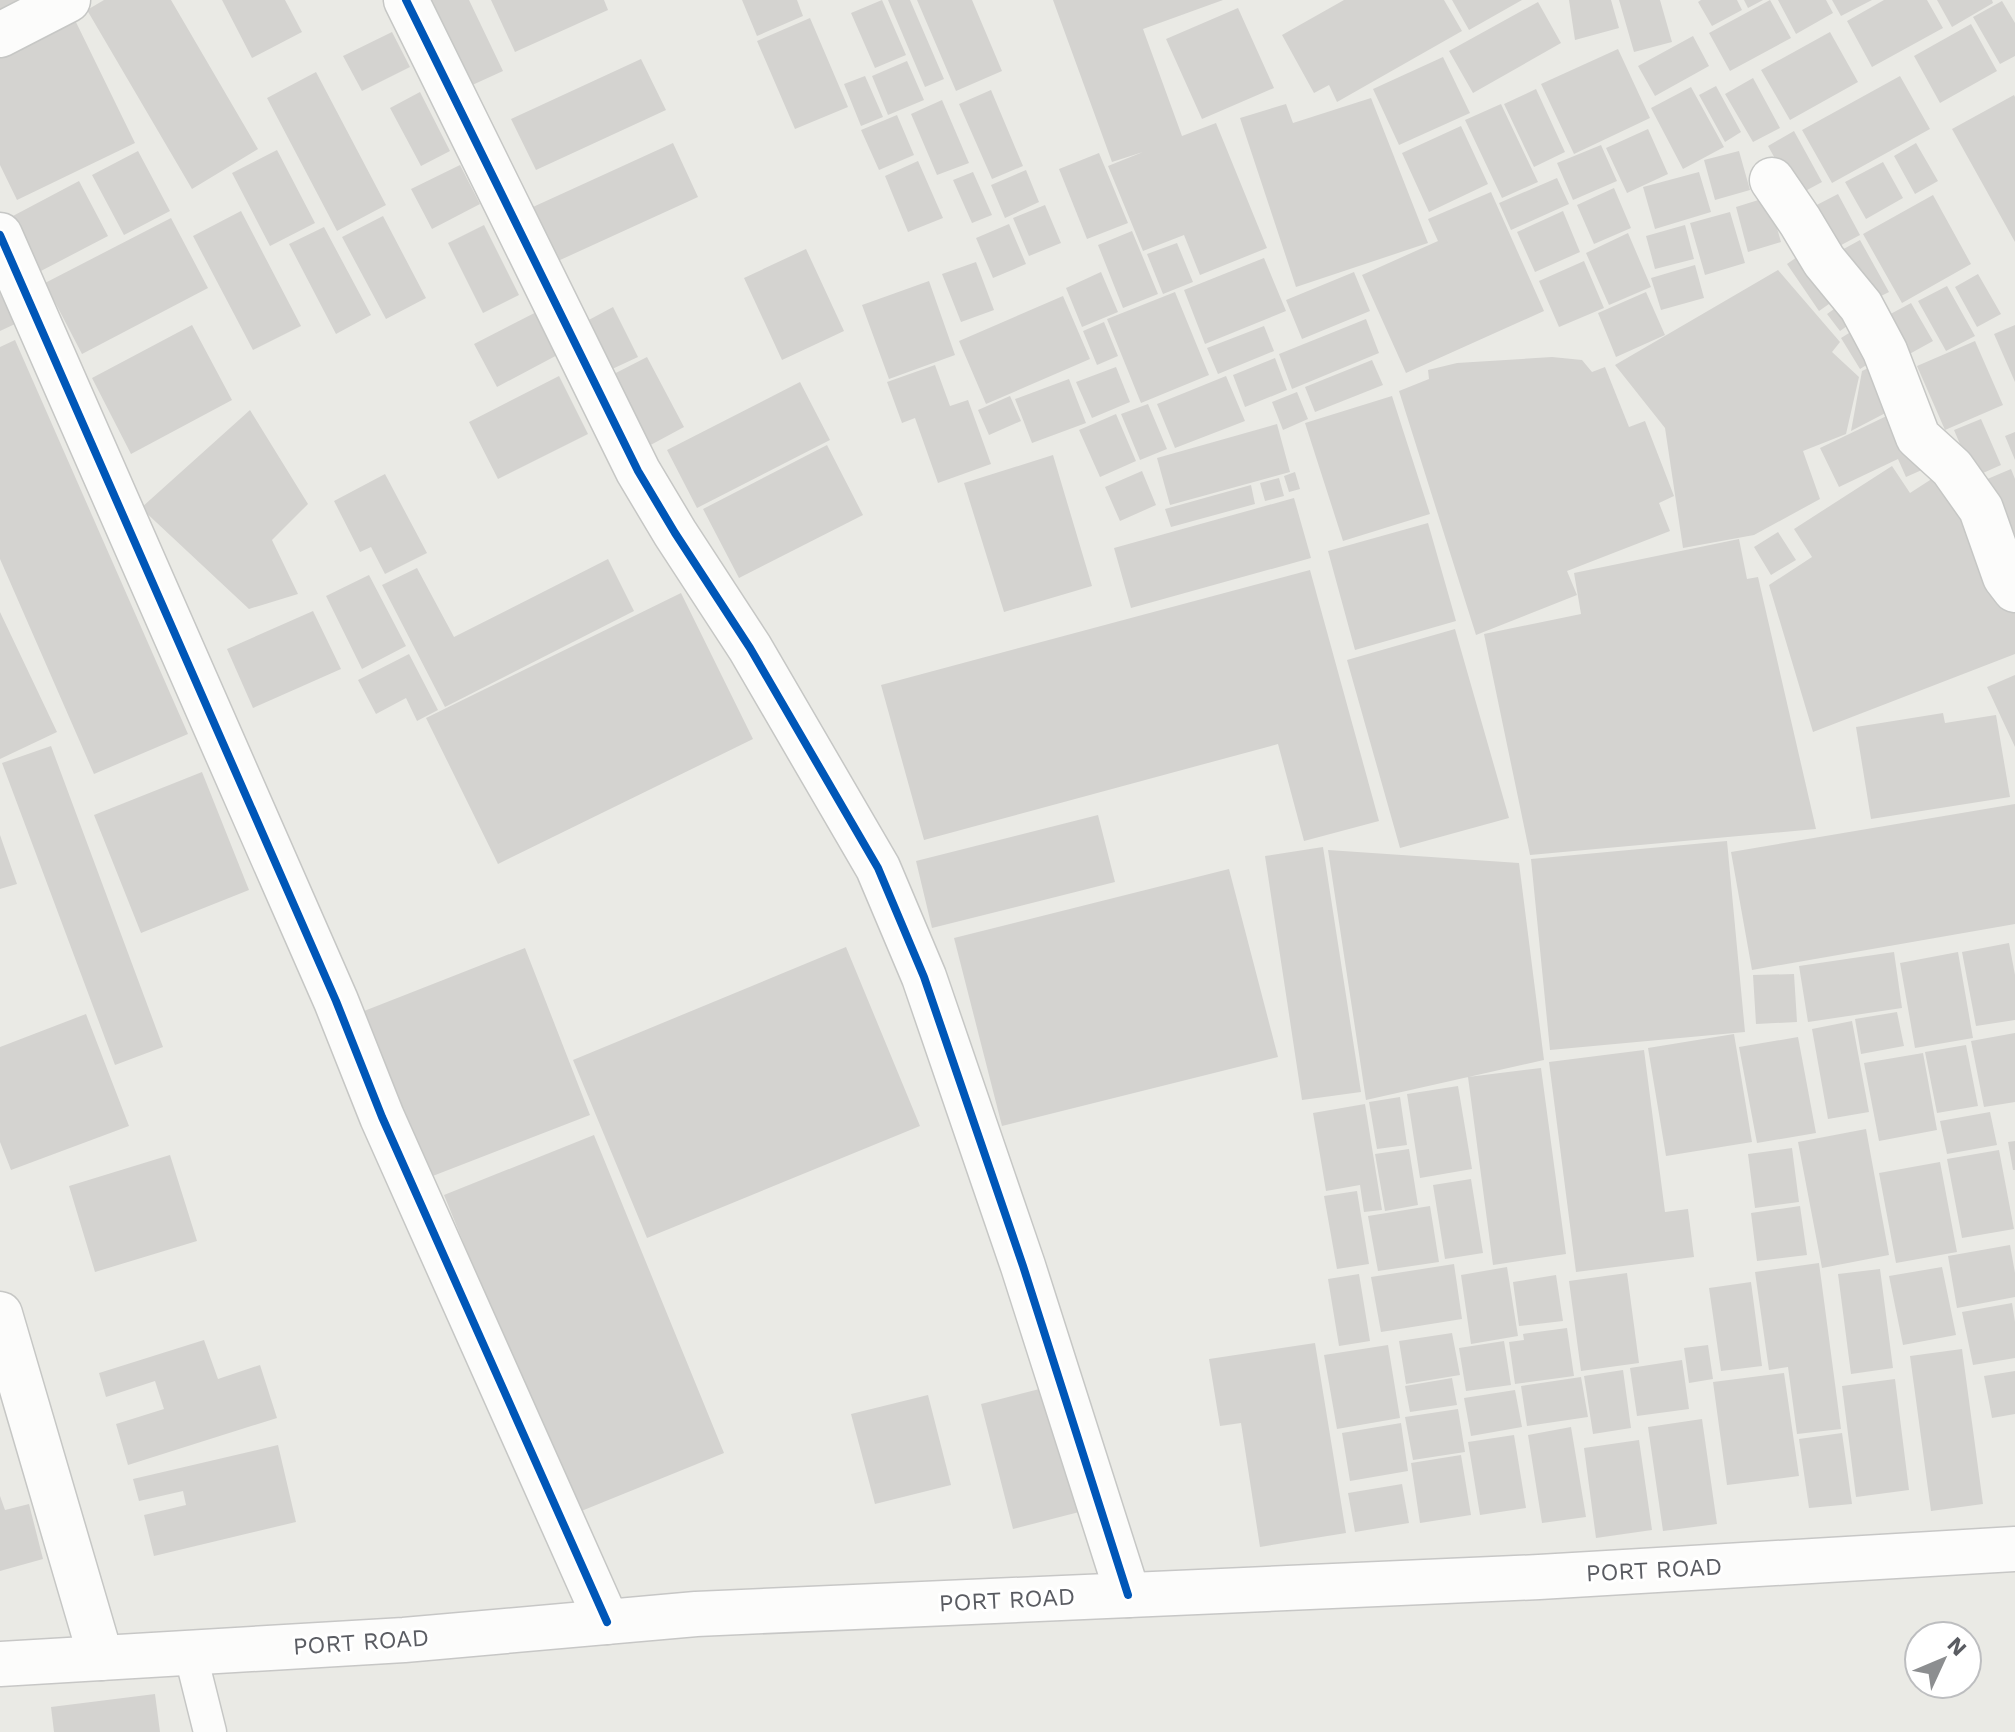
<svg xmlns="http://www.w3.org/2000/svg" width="2015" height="1732" viewBox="0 0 2015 1732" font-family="'Work Sans',sans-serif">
	<rect width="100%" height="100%" fill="#eaeae5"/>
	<path fill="#d4d3d0" d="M0 0H31L0 15Z
		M104 0H171L258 149 192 189 87 10Z
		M222 0H285L302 32 252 58Z
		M430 0H469L503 71 446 97Z
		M491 0H604L608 10 515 52Z
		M742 0H797L803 16 757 36Z
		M882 0 906 55 875 68 851 13Z
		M888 0H910L944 79 925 87Z
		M917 0H972L1002 71 956 91Z
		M1053 0H1223L1143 29 1182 136 1216 123 1267 248 1200 275 1184 235 1143 251 1108 166 1143 152 1112 162Z
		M1344 0H1444L1462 31 1337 102 1329 85 1314 93 1282 35Z
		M1452 0H1522L1469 30Z
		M1569 0H1611L1619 28 1575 40Z
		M1619 0H1660L1672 42 1634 52Z
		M1701 0H1737L1742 10 1712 26 1698 2Z
		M1744 0H1763L1748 8Z
		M1770 0 1791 38 1730 71 1709 33Z
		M1778 0H1826L1833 13 1796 34Z
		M1832 0H1872L1841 16Z
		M1884 0H1927L1943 28 1872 67 1847 21Z
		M1937 0H1992L1993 3 1952 27Z
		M2002 1 2015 23V56L2000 64 1973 17Z
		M1538 2 1561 43 1473 93 1449 51Z
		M1238 8 1274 88 1202 119 1166 39Z
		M73 16 135 143 17 200 0 165V51Z
		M810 18 848 107 795 129 757 41Z
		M1971 24 1997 71 1940 103 1914 56Z
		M392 32 410 67 362 91 343 56Z
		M1830 32 1858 82 1790 120 1761 70Z
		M1693 36 1709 66 1655 96 1638 66Z
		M1618 49 1650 118 1574 154 1541 84Z
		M1443 57 1470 113 1399 145 1373 89Z
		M641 59 666 110 536 170 511 119Z
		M907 61 924 100 888 115 872 76Z
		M316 72 386 205 337 231 267 98Z
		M865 76 883 117 861 126 844 84Z
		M1900 76 1930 129 1832 183 1802 130Z
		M1753 78 1780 128 1753 142 1725 94Z
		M1716 86 1741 132 1725 142 1699 95Z
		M1691 87 1724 147 1683 169 1651 108Z
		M1536 89 1565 152 1534 167 1504 104Z
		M991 90 1023 166 992 179 959 104Z
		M420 92 450 151 421 166 390 108Z
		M2014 95 2015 97V242L1952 129Z
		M1371 98 1428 243 1296 287 1240 118 1286 104 1293 123Z
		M942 100 969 163 937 175 911 114Z
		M1501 104 1538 182 1502 198 1465 120Z
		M897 115 914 155 879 170 861 130Z
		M1461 126 1488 184 1429 212 1402 153Z
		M1648 129 1668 174 1627 193 1606 148Z
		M1794 131 1822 182 1796 196 1768 146Z
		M673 143 698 197 547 266 522 212Z
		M1916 143 1938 181 1915 194 1894 156Z
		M1601 145 1617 181 1573 200 1557 163Z
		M277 150 315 223 270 246 232 173Z
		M138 151 170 211 124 235 92 175Z
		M1739 151 1750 190 1715 200 1704 160Z
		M1099 153 1128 223 1087 239 1059 169Z
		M918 161 943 218 908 232 885 176Z
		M1883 162 1903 198 1866 219 1845 182Z
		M460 165 480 204 432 229 411 189Z
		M1026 170 1039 202 1005 218 991 185Z
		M973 172 992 215 972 223 953 180Z
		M1699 172 1711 212 1655 229 1643 187Z
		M1557 178 1569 204 1511 230 1499 203Z
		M79 181 108 236 39 272 11 217Z
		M1614 188 1631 228 1594 244 1577 205Z
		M1491 192 1544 311 1406 373 1362 275 1438 241 1428 219Z
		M1838 194 1860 235 1830 251 1807 210Z
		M1933 195 1971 264 1902 303 1863 234Z
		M1768 197 1781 242 1748 252 1736 207Z
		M1045 205 1061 243 1029 256 1013 218Z
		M241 211 301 326 253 350 193 236Z
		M1563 211 1580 252 1535 272 1517 232Z
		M1730 212 1745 263 1705 275 1690 223Z
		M383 216 426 298 386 319 342 237Z
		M171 218 208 288 82 354 45 283Z
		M1009 224 1026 264 993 278 976 238Z
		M484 225 519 295 483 313 448 243Z
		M1685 225 1694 259 1655 269 1646 236Z
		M324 227 371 315 336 334 289 244Z
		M1132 231 1158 294 1123 308 1098 245Z
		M1628 233 1651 287 1609 305 1586 253Z
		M1860 240 1889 292 1869 302 1840 251Z
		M1177 243 1193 282 1163 294 1147 254Z
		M806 249 844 331 782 360 744 278Z
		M1807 250 1839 297 1819 311 1787 264Z
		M1264 258 1286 311 1205 344 1184 290Z
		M1584 261 1604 308 1559 327 1539 281Z
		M976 262 994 310 961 322 942 274Z
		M1695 265 1704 298 1661 310 1651 278Z
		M1778 270 1840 342 1832 352 1859 377 1846 434 1803 451 1820 499 1754 535 1683 548 1665 428 1615 365Z
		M1101 272 1118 312 1082 327 1066 288Z
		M1354 272 1370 311 1302 339 1286 300Z
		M1978 274 2001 314 1977 327 1955 287Z
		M929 281 955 355 889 379 862 305Z
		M1947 286 1975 336 1946 351 1918 301Z
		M1175 292 1209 375 1141 403 1107 319Z
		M1646 292 1665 335 1616 357 1598 313Z
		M0 293 15 324 0 331Z
		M1063 296 1090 359 986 404 959 341Z
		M556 302 578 344 497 387 474 344Z
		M1844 302 1857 319 1840 331 1827 314Z
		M1911 303 1933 341 1904 357 1883 318Z
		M613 307 638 357 610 370 585 322Z
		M1366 319 1379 353 1292 389 1279 354Z
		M1104 322 1118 356 1097 365 1083 331Z
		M192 325 232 400 131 454 92 378Z
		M1862 325 1881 356 1860 369 1841 338Z
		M2015 325V382L1994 334Z
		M1264 326 1274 351 1218 374 1207 348Z
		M15 340 188 734 94 774 0 559V347Z
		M1975 341 2003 405 1945 430 1917 366Z
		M647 357 684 427 645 448 608 377Z
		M1552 357 1582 360 1592 372 1605 367 1629 427 1645 421 1674 496 1659 503 1670 531 1567 571 1577 595 1476 635 1399 391 1429 379 1428 370 1457 363Z
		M1275 358 1287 390 1245 407 1233 375Z
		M1372 360 1383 385 1315 412 1305 387Z
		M1879 363 1895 408 1851 431 1862 371Z
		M935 365 950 406 968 400 991 464 938 483 915 418 902 423 887 382Z
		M1116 367 1130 402 1092 418 1076 382Z
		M559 376 588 434 498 479 469 422Z
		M1226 376 1245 421 1175 448 1157 404Z
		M1069 379 1086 423 1032 443 1015 399Z
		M800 382 830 440 697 508 667 450Z
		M1297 392 1308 419 1283 430 1272 402Z
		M1010 396 1021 421 989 435 978 410Z
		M1392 396 1430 514 1343 541 1305 423Z
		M1148 404 1167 449 1140 460 1121 414Z
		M250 410 308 504 272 540 298 594 249 609 141 508Z
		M1897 411 1924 469 1906 477 1898 459 1839 487 1820 448Z
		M1116 414 1136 461 1100 477 1079 430Z
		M1981 419 2001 465 1974 477 1954 430Z
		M1277 424 1290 472 1170 505 1157 458Z
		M2015 432V460L2005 436Z
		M827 445 863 515 739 578 703 509Z
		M1053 455 1092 586 1004 612 964 483Z
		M1892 466 1910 493 1944 471 2015 609V654L1813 732 1769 585 1812 557 1794 529Z
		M2011 469 2015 479V534L2002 539 1978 483Z
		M1142 471 1156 505 1120 521 1105 487Z
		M1295 472 1300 489 1289 492 1284 476Z
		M385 474 427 553 385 574 371 547 360 552 334 501Z
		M1279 478 1284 496 1265 501 1260 483Z
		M1251 485 1255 504 1171 527 1165 509Z
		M1294 498 1311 558 1131 608 1114 548Z
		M1428 523 1456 621 1355 650 1328 551Z
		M1778 532 1796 560 1771 575 1754 547Z
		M1739 539 1747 579 1758 577 1816 829 1530 855 1484 634 1581 614 1574 573Z
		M608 559 634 611 445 707 382 585 417 568 454 637Z
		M1310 570 1379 821 1304 841 1278 744 924 840 881 685Z
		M369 575 406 646 362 669 326 596Z
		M681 593 753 739 498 864 426 718Z
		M313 611 341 669 253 708 227 649Z
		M0 612 57 732 0 759Z
		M1455 629 1509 818 1400 848 1347 660Z
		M409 654 438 710 417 721 406 698 376 714 358 680Z
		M2015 675V747L1987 687Z
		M1943 713 1945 723 1996 715 2010 797 1871 819 1856 727Z
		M51 746 163 1047 115 1065 2 763Z
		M202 772 249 890 141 933 94 815Z
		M2015 804V924L1752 970 1731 852Z
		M1098 815 1115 882 932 928 916 861Z
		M0 835 17 884 0 889Z
		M1727 841 1745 1032 1550 1050 1531 859Z
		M1323 847 1361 1092 1302 1100 1265 856Z
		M1328 850 1519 863 1544 1060 1366 1100Z
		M1229 869 1278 1057 1002 1126 954 938Z
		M2009 943 2015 975V1020L1976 1026 1962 952Z
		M846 947 920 1126 647 1238 573 1060Z
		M525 948 590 1115 425 1179 359 1013Z
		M1894 952 1902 1008 1808 1022 1799 966Z
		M1958 952 1973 1038 1915 1048 1900 963Z
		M1794 974 1797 1022 1756 1024 1753 975Z
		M1897 1012 1904 1046 1861 1054 1855 1019Z
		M86 1014 129 1126 11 1170 0 1142V1047Z
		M1852 1021 1869 1112 1828 1119 1812 1029Z
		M2015 1033V1102L1984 1107 1971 1041Z
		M1734 1034 1752 1142 1666 1156 1648 1048Z
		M1798 1037 1816 1133 1757 1143 1739 1047Z
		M1966 1045 1978 1106 1937 1113 1925 1052Z
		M1644 1050 1665 1212 1688 1209 1694 1257 1576 1272 1549 1062Z
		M1923 1053 1937 1130 1879 1141 1864 1063Z
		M1541 1068 1566 1254 1493 1265 1468 1077Z
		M1458 1086 1472 1169 1420 1178 1407 1094Z
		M1400 1097 1407 1145 1377 1149 1369 1102Z
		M1365 1104 1382 1210 1364 1212 1360 1185 1326 1191 1313 1113Z
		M1990 1112 1997 1145 1947 1154 1940 1121Z
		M1866 1129 1889 1255 1822 1268 1798 1142Z
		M594 1135 724 1453 574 1514 444 1195Z
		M2015 1141V1170H2013L2008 1142Z
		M1792 1148 1799 1202 1755 1208 1748 1154Z
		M1409 1149 1418 1205 1385 1211 1375 1154Z
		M1999 1150 2014 1229 1962 1238 1947 1159Z
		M170 1155 197 1241 95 1272 69 1186Z
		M1940 1162 1957 1252 1896 1263 1879 1173Z
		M1471 1179 1483 1253 1445 1259 1433 1185Z
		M1357 1191 1369 1264 1337 1269 1324 1196Z
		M1430 1206 1439 1262 1378 1271 1368 1216Z
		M1800 1206 1807 1255 1757 1261 1751 1213Z
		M2010 1245 2015 1273V1297L1957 1308 1948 1256Z
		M1819 1263 1841 1429 1797 1434 1788 1367 1769 1370 1755 1272Z
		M1454 1264 1462 1319 1381 1332 1371 1277Z
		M1507 1267 1518 1336 1471 1344 1461 1275Z
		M1942 1267 1956 1335 1903 1345 1889 1276Z
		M1880 1269 1893 1368 1851 1374 1838 1274Z
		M1627 1273 1639 1363 1581 1371 1569 1281Z
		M1359 1274 1370 1341 1339 1346 1328 1279Z
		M1556 1275 1563 1321 1519 1326 1513 1282Z
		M1751 1282 1762 1366 1721 1371 1709 1288Z
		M2012 1303 2015 1322V1358L1973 1365 1962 1312Z
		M1567 1328 1574 1376 1515 1384 1509 1342 1524 1340 1523 1334Z
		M1452 1333 1460 1375 1406 1384 1399 1341Z
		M204 1340 218 1379 260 1365 277 1418 128 1465 116 1424 164 1409 155 1381 106 1397 99 1373Z
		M1504 1341 1511 1385 1466 1391 1459 1348Z
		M1315 1343 1346 1533 1260 1547 1241 1423 1220 1426 1209 1359Z
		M1388 1345 1400 1418 1337 1429 1324 1355Z
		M1708 1345 1713 1379 1689 1383 1684 1348Z
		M1962 1349 1983 1504 1931 1511 1910 1356Z
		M1682 1360 1689 1409 1637 1416 1630 1368Z
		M1623 1370 1631 1428 1593 1434 1584 1376Z
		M2015 1371V1414L1992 1418 1984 1376Z
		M1784 1373 1799 1476 1727 1485 1713 1382Z
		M1581 1377 1588 1417 1527 1426 1521 1386Z
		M1452 1378 1457 1405 1410 1412 1405 1386Z
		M1895 1379 1909 1490 1856 1497 1842 1386Z
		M1055 1385 1087 1510 1013 1529 981 1404Z
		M1515 1390 1522 1427 1471 1436 1464 1398Z
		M928 1395 951 1485 875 1504 851 1414Z
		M1458 1409 1465 1452 1413 1460 1405 1417Z
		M1702 1419 1717 1524 1663 1531 1648 1427Z
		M1401 1423 1408 1471 1350 1481 1342 1433Z
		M1571 1427 1586 1517 1542 1523 1528 1435Z
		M1842 1433 1852 1504 1809 1508 1799 1439Z
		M1514 1435 1526 1508 1480 1515 1468 1442Z
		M1639 1440 1652 1530 1596 1538 1584 1448Z
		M278 1445 296 1522 154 1556 144 1515 186 1505 183 1491 139 1501 133 1479Z
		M1461 1455 1471 1515 1420 1523 1411 1463Z
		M1402 1484 1409 1523 1355 1532 1348 1493Z
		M0 1496 5 1510 29 1504 43 1559 0 1571Z
		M155 1694 160 1732H54L51 1707Z"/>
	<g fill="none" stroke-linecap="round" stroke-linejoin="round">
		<g stroke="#c6c7c5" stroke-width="35">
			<path id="lane" d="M190 1652 210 1732"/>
		</g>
		<g stroke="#c6c7c5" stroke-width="47">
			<path id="street" d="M406 0 638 471 675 533 750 648 878 868 924 977 1023 1266 1128 1595
				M0 35 68 0
				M1772 180 1800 221 1824 261 1861 306 1885 351 1918 437 1952 468 1981 509 2005 577 2015 590
				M0 235 336 1001 382 1117 607 1622
				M0 1314 101 1658"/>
		</g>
		<g stroke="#c7c7c6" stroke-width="47">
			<path id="secondary" d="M0 1664 404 1640 696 1614 1539 1577 2015 1549"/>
		</g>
		<use href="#lane" stroke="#fcfcfb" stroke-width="32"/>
		<use href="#street" stroke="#fcfcfb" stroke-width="44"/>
		<use href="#secondary" stroke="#fcfcfb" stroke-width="44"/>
		<g stroke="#fff" stroke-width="13">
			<path id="cycleway" d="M406 0 638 471 675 533 750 648 878 868 924 977 1023 1266 1128 1595
				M0 235 336 1001 382 1117 607 1622"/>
		</g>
		<use href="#cycleway" stroke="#0057b8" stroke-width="8"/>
	</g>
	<g text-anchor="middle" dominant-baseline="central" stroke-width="6" stroke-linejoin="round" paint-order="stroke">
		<g font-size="24" fill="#5a5c62" stroke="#fff">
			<text transform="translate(1654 1570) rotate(-3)">PORT ROAD</text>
			<text transform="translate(1007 1600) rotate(-3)">PORT ROAD</text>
			<text transform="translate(361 1642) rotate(-4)">PORT ROAD</text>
		</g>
	</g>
	<g transform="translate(1943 1660) rotate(46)"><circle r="38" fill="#ffffff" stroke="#bdbec0" stroke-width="2"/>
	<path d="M0-6L14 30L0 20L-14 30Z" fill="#8c8e90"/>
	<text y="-12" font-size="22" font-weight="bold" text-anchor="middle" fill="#5a5c62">N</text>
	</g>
</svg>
